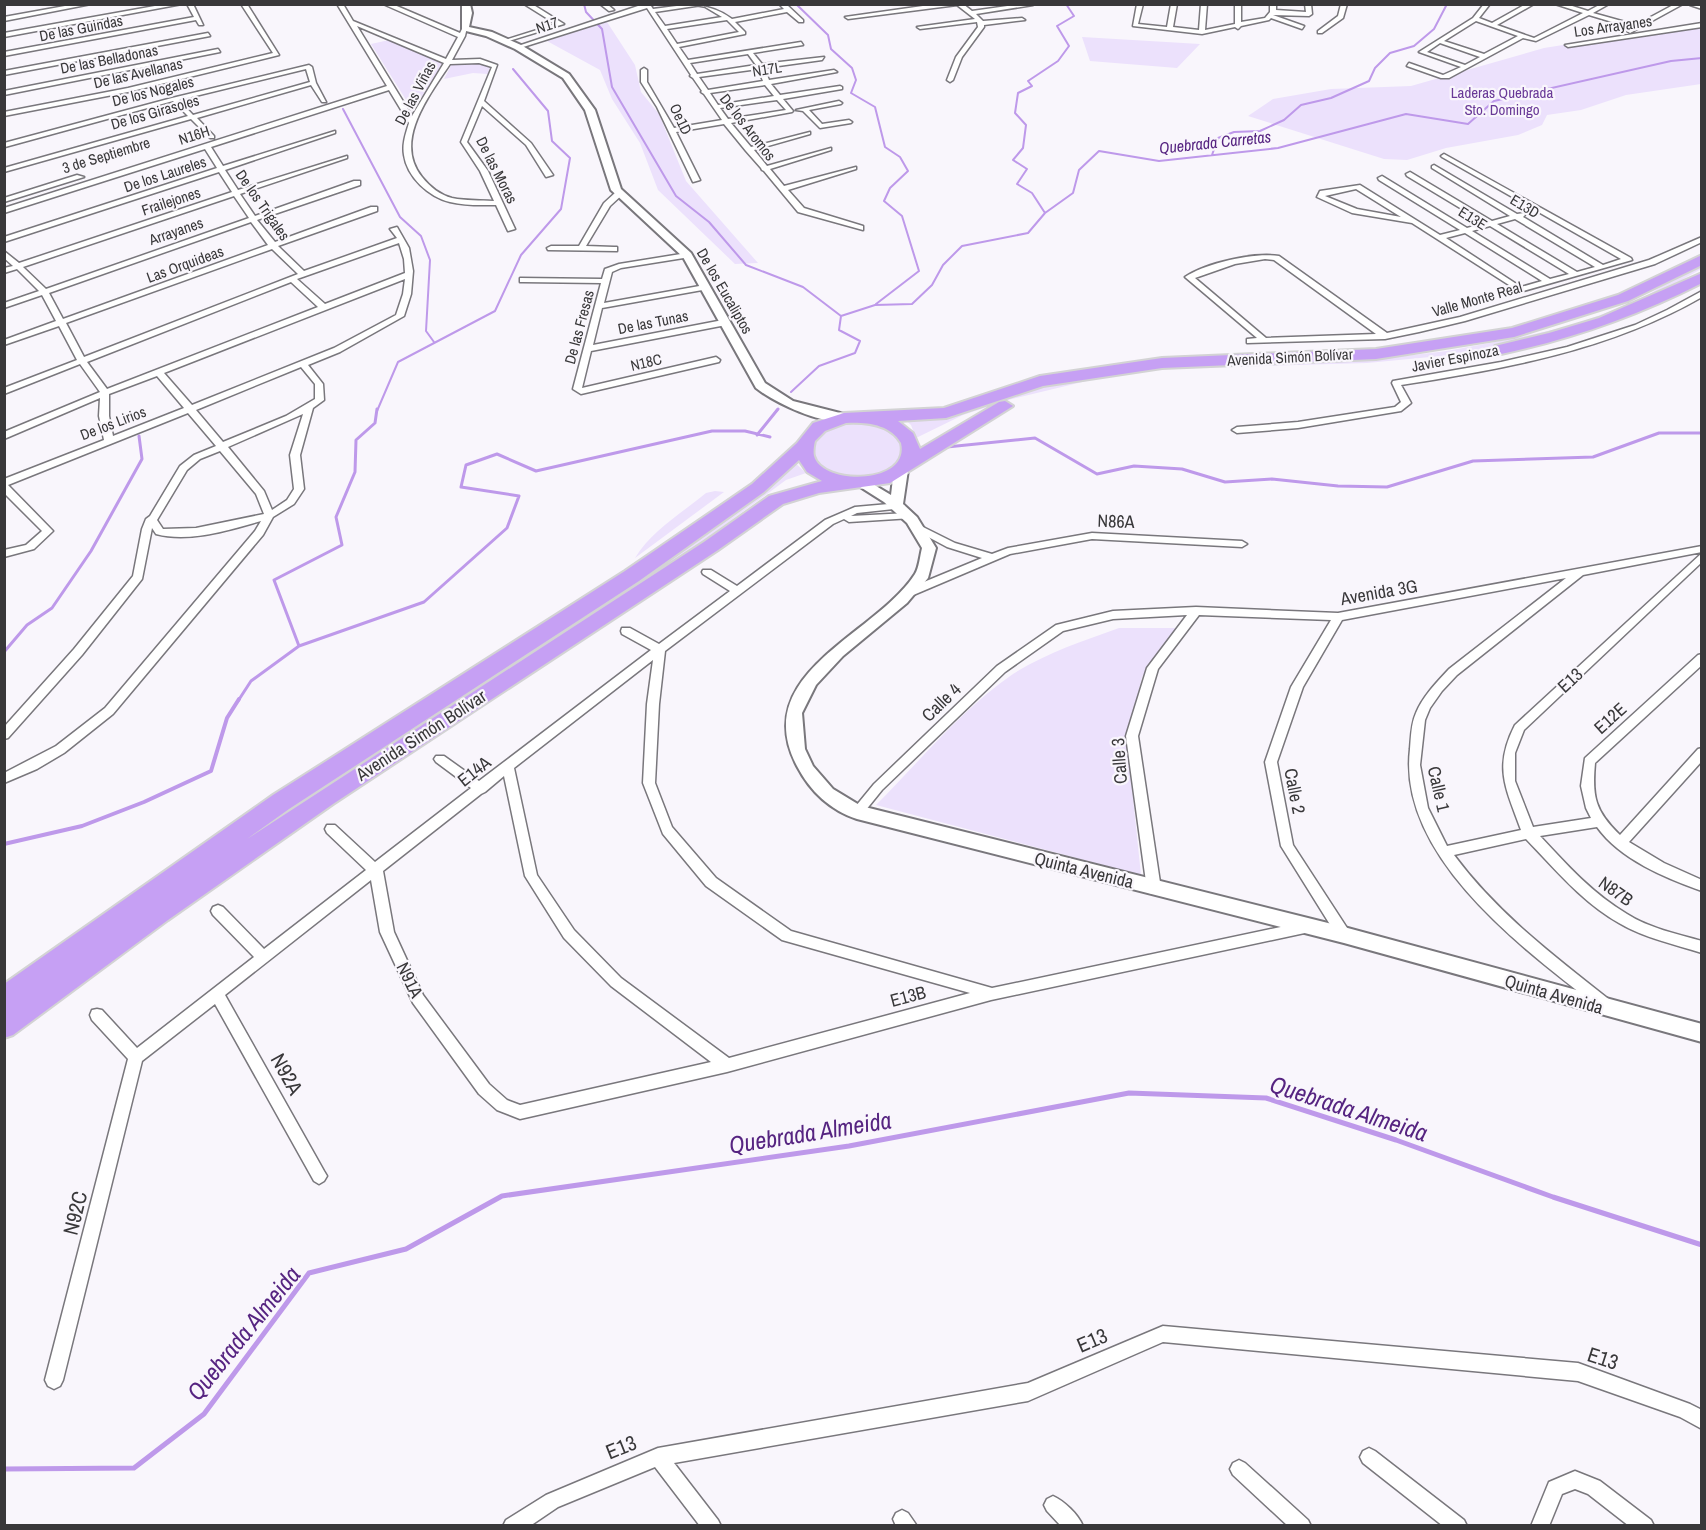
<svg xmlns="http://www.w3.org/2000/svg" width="1706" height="1530" viewBox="0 0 1706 1530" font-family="'Archivo Narrow',sans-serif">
	<rect width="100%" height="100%" fill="#f9f6fc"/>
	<path fill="#ece1fc" d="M607 22 635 65 641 92 659 114 686 181 758 263 735 264 658 190 640 143 612 99 600 70 547 41Z
		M1701 28V84L1626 95 1581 110 1547 115 1542 125 1518 135 1446 148 1407 160 1384 159 1248 116 1273 99 1331 89 1411 86 1544 48 1626 35Z
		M1082 37 1200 44 1177 68 1090 61Z
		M389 40 443 62 413 111 371 44Z
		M453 62H480L490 66 488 74 473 73 444 79Z
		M1701 263V269L1645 301 1553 335 1451 355 1367 363 1163 369 1099 378 1008 400 963 415 916 438 911 425 902 417 1065 382 1151 367 1388 358 1447 351 1516 338 1570 326 1611 311 1641 299Z
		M862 420 890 428 905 445 898 465C869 484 844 479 815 464L812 436 833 423Z
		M791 459 806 473 786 480 639 588 181 887 302 799 635 585 713 527Z
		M715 491 724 492 635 558C651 531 682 513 706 493Z
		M1119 628H1177L1142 677 1127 740 1141 875 876 805C919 762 964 707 1013 674 1046 653 1083 641 1119 628Z"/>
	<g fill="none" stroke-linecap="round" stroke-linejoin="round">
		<path stroke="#be99ea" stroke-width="2" d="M584 4 586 12 602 29 612 87 676 196 709 222 746 265 803 287 841 316
			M796 4 828 35 831 49 852 68 856 80 851 93 875 107 885 147 900 157 908 171 890 188 884 201 902 216 919 271 876 304
			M343 109 400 217 421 236 430 260 426 331 434 342
			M1212 155 1218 138 1234 132 1260 131 1284 120 1301 105 1331 98 1369 81 1375 68 1390 53 1414 46 1434 29 1447 4
			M1045 213 1032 193 1017 184 1027 169 1013 160 1023 148 1026 125 1015 113 1018 93 1032 86 1028 81 1058 61 1069 46 1057 26 1074 16 1066 4
			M791 392 819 366 855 353 860 341 839 330 841 316 875 305 912 304 932 285 943 265 962 246 1028 233 1045 213 1073 193 1079 170 1099 151 1159 161 1278 148 1406 114 1468 124 1494 101 1671 61 1702 58
			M377 411 398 362 495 311 521 255 561 209 570 158 552 141 548 111 513 69
			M776 411 778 409"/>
		<path stroke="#be99ea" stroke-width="3" d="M757 435 778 409
			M947 447 1035 438 1097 474 1134 466 1182 469 1225 482 1272 479 1338 486 1387 487 1473 461 1593 457 1659 433H1702
			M299 646 274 580 342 545 336 517 355 472 356 440 375 423 377 409
			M4 652 27 625 52 608 91 551 142 459 139 436
			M238 701 251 681 299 646 424 602 507 528 519 496 461 487 466 465 497 454 536 471 712 431H745L770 437"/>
		<path stroke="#be99ea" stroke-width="4" d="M4 844 82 826 144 802 211 771 227 718 239 699"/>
		<path stroke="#be99ea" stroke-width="5" d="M4 1469 134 1468 204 1414 309 1273 406 1249 502 1196 849 1146 1129 1093 1266 1098 1396 1140 1553 1197 1702 1245"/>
		<g stroke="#79777c" stroke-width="3">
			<path id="street" d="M76 4H91L4 21V17Z
				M166 4H182L4 37V33Z
				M187 4H193L203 25H199L196 20 4 56V52L194 17Z
				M241 4H247L279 55 128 92 4 116V112L128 88 273 53Z
				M337 4H343L353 21 446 59 458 37 383 4H392L460 33 463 27H467L465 36 452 60 480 59 497 65 484 101 531 143 553 175 546 177 526 145 482 106 467 142 488 171 515 229 508 231 496 205C481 205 465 206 450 202 429 197 407 177 404 155 402 144 406 133 409 123L389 90 211 147 223 166 335 131V133L225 170 238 190 347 156V158L240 194 255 216 354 181H360V185L257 220 275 242 371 207H377V211L278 246 304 271 397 238 390 229 397 227 409 248 413 271 411 294 404 316 340 352 308 365 323 384 324 400 313 408 300 455 304 489 294 504 273 517 263 535 113 714 64 753 37 769 4 783V773L56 746 105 708 255 531 261 521C229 530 189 543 156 534L152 528 142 579 82 655 8 738 4 739V727L74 649 133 576 142 529 146 519 150 516 180 466 194 455 216 446 188 413 8 485 53 531 34 549 4 557V550L26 545 42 531 4 493V479L104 440 99 416 100 398 4 439V432L100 392 80 364 4 394V388L77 360 59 326 4 345V340L56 321 42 295 4 308V303L39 291 17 269 4 273V268L13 266 4 258V251L19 263 232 192 219 172 4 242V237L217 168 205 149 4 213V208L387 86ZM357 26 444 63 412 116ZM479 63 492 67 461 142 480 171 494 201C480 200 466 201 452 198 440 195 430 187 422 177 393 141 429 96 450 64ZM234 196 249 218 46 289 23 267ZM251 222 268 245 63 319 49 293ZM399 243 404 259 405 273 325 304 297 279ZM272 249 298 274 84 357 66 323ZM405 279 403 294 396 315 334 348 192 405 164 373ZM291 282 318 307 107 389 87 362ZM301 367 315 384V399L286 416 223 442 196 410ZM157 376 184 408 113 436 109 416V394ZM303 414 290 455 294 489 287 500 272 510 264 491 228 447ZM220 451 256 494 264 514 196 528 163 529 157 520 187 470 200 459Z
				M524 4H532L564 24 502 43V41L556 24Z
				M600 4H607L614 10 609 11Z
				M644 4H655L651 6 653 9C684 5 706 0 732 19L784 9 780 5 786 4 803 20V22H799L787 12 735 22 745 32V34L679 47 688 60 801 42 803 45 753 53 762 64 824 57 822 60 764 68 769 80 834 70 837 72 771 84 780 95 840 86 842 87V89L783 99 793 111 792 112 731 123 751 147 810 132V134L754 150 767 166 831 148V150L770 169 784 186 856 167V169L788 190 804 208 863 226V230L798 212 764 171 762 170 761 168 746 151 724 124 676 132 700 180 693 182 657 107 641 82V70L644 68 647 70V82L674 128 722 120 704 94 701 92 702 91 693 78 690 76 691 75 647 8 520 48 515 47ZM702 5 722 17 665 26 655 12ZM727 20 739 32 677 44 667 29ZM748 54 756 65 697 74 690 63ZM758 69 763 81 708 90 699 77ZM765 85 774 96 718 105 710 93ZM777 100 786 110 728 119 720 108Z
				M937 4H963L972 11 1021 4 1033 5 976 14 983 21 1022 18 1025 20 984 25V27L962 57 953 80 950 82 947 80 956 57 978 27 977 22 920 29 917 27 975 19 957 5 848 19 845 17Z
				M1137 4H1143L1138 24 1167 27 1171 4H1177L1173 27 1199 30 1201 4H1207L1205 30 1235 24V4H1241V22L1265 18 1270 12V4H1276V10L1306 12 1305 4H1311L1312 14 1309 16 1273 15 1304 26 1302 29 1271 18 1269 20 1241 26 1238 29 1235 27 1202 34 1133 26Z
				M1341 4H1347L1343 18 1322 33H1318V31L1338 16Z
				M1484 4H1490L1479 18 1492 23 1526 4H1534L1497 25 1534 38 1583 13 1555 4H1566L1588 11 1601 4H1609L1593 13 1636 25 1675 4H1683L1630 33 1627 31 1632 28 1589 15 1536 41 1523 38 1449 78H1441L1407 66 1409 63 1443 75 1461 67 1419 52 1473 18ZM1476 21 1518 36 1484 54 1444 41ZM1440 43 1480 57 1465 65 1427 52Z
				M1689 4 1702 5V9L1690 5Z
				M1702 23V27L1568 47 1565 45Z
				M208 33 210 36 4 75V71Z
				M218 49 220 52 4 95V91Z
				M309 65 312 67 316 83 326 102H322L311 85 197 118 214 136V138H210L191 119 4 172V168L188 116 173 101 5 147 4 143 172 98ZM306 69 310 82 193 115 179 100Z
				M839 101 842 103 841 104 809 110 822 124 849 120 852 122 851 123 820 128 803 111 796 110Z
				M1444 154 1631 258 1632 260 1520 292 1412 223 1352 213 1317 197 1320 191 1360 185 1440 235 1460 230 1379 180 1378 178 1382 176 1467 228 1485 223 1407 176 1406 174 1410 172 1492 221 1510 216 1432 168V166L1434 165 1517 214 1524 213 1525 215 1523 217 1603 265 1621 259 1442 157 1441 156ZM1356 189 1401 217 1357 209 1325 196ZM1515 219 1595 267 1577 272 1497 224ZM1490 226 1569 274 1550 279 1472 231ZM1465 233 1542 281 1521 287 1446 238Z
				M77 175 84 177 4 202V198Z
				M616 192 623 194 610 206 586 246 614 247H617V251L548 250 547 248 551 246H579L604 203Z
				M1702 237V242L1655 264 1465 321 1419 332 1385 339 1247 343V339L1257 338 1185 277C1206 263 1254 252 1279 256L1387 333 1460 317 1649 260ZM1265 259 1274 260 1376 334 1266 338 1195 278 1235 264Z
				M687 253 691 255 690 257 621 268 612 272 604 303 705 285H708V289L602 308 593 345 723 320 726 321V325L591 351 582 388 716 357 720 360 719 362 581 394 573 389 601 283 523 282H520V278L602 279 605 269 619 264Z
				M1702 291V297C1608 351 1507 368 1401 385L1411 403 1401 411 1298 428 1237 433 1232 430 1237 427 1298 422 1395 407 1401 402 1392 383 1393 381 1501 362 1567 347 1635 325 1667 310Z
				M900 503 905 506 903 508 857 513 851 516 908 513 912 514V518L849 522 844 519 833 524 665 651 659 704 655 783 672 827 716 878 791 931 992 988 1309 921 1314 923 1316 927 1314 931 991 1000 727 1072 520 1119 497 1110 479 1094 413 1003 380 932 371 880 225 995 324 1171 327 1176 324 1181 319 1184 314 1181 215 1004 142 1061 63 1380 60 1386 54 1389 48 1386 45 1380 128 1059 92 1020 90 1015 92 1010 97 1009 102 1010 137 1048 254 957 213 915 211 911 213 907 218 905 223 907 264 949 366 870 327 833 325 829 327 825H335L375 862 471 788 436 762 434 759 436 756H444L479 781 651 650 622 634 621 631 622 628H630L659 644 730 591 703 574 702 572 703 570H711L737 586 825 520 855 507ZM653 660 647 704 643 783 663 834 706 886 782 940 970 993 729 1058 621 978 574 930 537 875 514 768ZM504 776 525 876 564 938 611 986 711 1062 520 1105 507 1100 489 1084 423 995 394 932 383 871 481 794 485 792Z
				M921 526 955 543 992 554 1008 548 1092 533 1242 541 1247 544 1242 547 1092 539 1010 554 911 596 906 592 907 589 982 558 947 547 917 531 916 529Z
				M1702 546V552L1583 575 1457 675 1442 691 1430 708 1425 720 1420 765 1428 808 1447 846 1521 830C1506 788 1493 768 1515 725L1702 553V562L1524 730 1515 753V781L1533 827 1591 818 1586 808 1581 786 1585 758 1698 655 1702 654V665L1595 763C1592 797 1595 811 1620 835L1698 749 1702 748V761L1629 842 1664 863 1702 880V891C1665 878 1620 859 1597 827L1540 836C1567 865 1593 894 1627 914 1649 928 1677 934 1702 941V953C1674 944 1644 938 1619 923 1582 902 1555 869 1526 839L1454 855C1497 913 1554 956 1611 1001L1613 1005 1611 1009 1606 1011 1601 1009C1525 950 1397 857 1410 749 1411 737 1411 724 1416 713 1423 696 1437 682 1449 669L1566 578 1342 620 1303 687 1277 762 1293 845 1349 931 1351 935 1349 939 1344 941 1339 939 1281 846 1265 762 1291 687 1331 620 1199 615 1158 669 1138 736 1161 889 1159 893 1154 894 1149 893 1147 889 1126 736 1147 668 1187 615 1113 619 1063 631 1005 672 882 790 861 816H853L851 812 874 784 997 666 1056 625 1113 611 1196 607 1338 613Z
				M1163 1326 1578 1363 1690 1404 1702 1410V1429L1680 1417 1578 1381 1163 1342 1028 1401 674 1463 718 1520 721 1526H700L655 1467 558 1507 530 1526H503L506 1520 546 1495 658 1448 1028 1383Z
				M1369 1448 1375 1451 1464 1520 1467 1526H1443L1363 1463 1360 1457 1363 1451Z
				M1239 1460 1245 1463 1308 1520 1311 1526H1288L1233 1475 1230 1469 1233 1463Z
				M1575 1471 1600 1481 1651 1520 1654 1526H1629L1588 1494 1575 1489 1562 1494 1549 1526H1531L1549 1482Z
				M1053 1496C1064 1501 1078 1514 1083 1526H1061L1047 1511 1044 1505 1047 1499Z
				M902 1510 908 1513 917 1526H896L893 1519 896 1513Z"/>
		</g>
		<g stroke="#79777c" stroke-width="4">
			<path id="secondary" d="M462 4H470L472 13 469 27 492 32 521 45 569 74 595 110 621 189 691 253 765 383 793 401 848 415V421C823 426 775 403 756 388L683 257 611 190 585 110 563 78 515 49 486 36 462 30Z
				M901 466 908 470 903 504 917 517 936 548 928 578 907 603 843 656 816 685 802 713 805 749 813 766 833 789 861 806 1344 927 1702 1024V1042L1344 943 857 819C830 810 810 791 797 766 748 673 876 635 915 574 919 568 920 556 922 548L907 523 884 502 854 483 856 480H866L891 495 894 470Z"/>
		</g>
		<g stroke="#d3d3d4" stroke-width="4">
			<path id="highway" d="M1702 255V265L1628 301 1514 337 1376 359 1162 368 1043 386 946 418 898 421 913 433 920 449 999 402 1005 401 1013 406 890 483 819 493 783 504 718 550 333 804 168 920 13 1035 4 1038V984L273 795 625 571 752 484 797 443 813 423 844 413 944 408 1040 376 1162 358 1376 349 1512 328 1618 295ZM846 423C866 422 890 424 901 443 911 485 822 486 814 456 813 452 814 445 815 441L825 431ZM799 460 807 472 822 481 769 496 704 542 247 839 289 809 639 581 764 492Z
				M1702 273V283C1637 316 1572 339 1501 354L1493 349 1495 346 1549 333 1599 318Z"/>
		</g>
		<use href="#street" fill="#fff" fill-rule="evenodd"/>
		<use href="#secondary" fill="#fff" fill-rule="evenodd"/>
		<use href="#highway" fill="#c6a0f4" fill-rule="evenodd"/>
	</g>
	<g text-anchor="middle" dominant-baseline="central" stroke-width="4.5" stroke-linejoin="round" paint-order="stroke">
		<g font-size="15" fill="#39383a" stroke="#f9f6fc">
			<text transform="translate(547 25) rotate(-18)">N17</text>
			<text transform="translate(1613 26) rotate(-8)">Los Arrayanes</text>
			<text transform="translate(81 28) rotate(-11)">De las Guindas</text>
			<text transform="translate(109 59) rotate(-11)">De las Belladonas</text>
			<text transform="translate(767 69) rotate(-9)">N17L</text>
			<text transform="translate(138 73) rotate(-13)">De las Avellanas</text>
			<text transform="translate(153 91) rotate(-14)">De los Nogales</text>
			<text transform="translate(415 93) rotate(-62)">De las Viñas</text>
			<text transform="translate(155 112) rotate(-16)">De los Girasoles</text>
			<text transform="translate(681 119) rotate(65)">Oe1D</text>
			<text transform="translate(748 127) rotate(52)">De los Aromos</text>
			<text transform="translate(194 135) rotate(-18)">N16H</text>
			<text transform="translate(106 155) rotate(-17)">3 de Septiembre</text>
			<text transform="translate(497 170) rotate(63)">De las Moras</text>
			<text transform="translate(165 174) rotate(-18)">De los Laureles</text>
			<text transform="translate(171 201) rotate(-18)">Frailejones</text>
			<text transform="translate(263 205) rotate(55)">De los Trigales</text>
			<text transform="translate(1525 206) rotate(31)">E13D</text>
			<text transform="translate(1473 218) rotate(32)">E13E</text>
			<text transform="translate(176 231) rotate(-19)">Arrayanes</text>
			<text transform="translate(185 264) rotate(-20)">Las Orquideas</text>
			<text transform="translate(725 291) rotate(60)">De los Eucaliptos</text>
			<text transform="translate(1477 299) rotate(-16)">Valle Monte Real</text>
			<text transform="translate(653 322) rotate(-11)">De las Tunas</text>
			<text transform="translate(579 327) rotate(-75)">De las Fresas</text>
			<text transform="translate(1290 357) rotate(-3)">Avenida Simón Bolívar</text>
			<text transform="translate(1455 358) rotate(-11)">Javier Espinoza</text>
			<text transform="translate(646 362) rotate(-13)">N18C</text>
			<text transform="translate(113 423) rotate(-21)">De los Lirios</text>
		</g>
		<g font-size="15" fill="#693997" stroke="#f9f6fc">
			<text x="1502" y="92">Laderas Quebrada<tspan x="1502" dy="17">Sto. Domingo</tspan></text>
		</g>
		<g font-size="16" font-style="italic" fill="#562481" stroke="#f9f6fc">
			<text transform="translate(1215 142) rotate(-6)">Quebrada Carretas</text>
		</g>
		<g font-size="18" fill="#39383a" stroke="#f9f6fc">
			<text transform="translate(1116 521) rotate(2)">N86A</text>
			<text transform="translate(1379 592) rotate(-10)">Avenida 3G</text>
			<text transform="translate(1570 680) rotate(-43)">E13</text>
			<text transform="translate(941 702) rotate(-44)">Calle 4</text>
			<text transform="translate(1610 718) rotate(-42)">E12E</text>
			<text transform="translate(421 735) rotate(-33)">Avenida Simón Bolívar</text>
			<text transform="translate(1119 761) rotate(-94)">Calle 3</text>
			<text transform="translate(474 771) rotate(-39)">E14A</text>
			<text transform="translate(1439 789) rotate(77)">Calle 1</text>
			<text transform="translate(1295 791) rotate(79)">Calle 2</text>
			<text transform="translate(1084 870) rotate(14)">Quinta Avenida</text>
			<text transform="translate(1616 891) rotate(35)">N87B</text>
			<text transform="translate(410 980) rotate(64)">N91A</text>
			<text transform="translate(1554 994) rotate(16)">Quinta Avenida</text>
			<text transform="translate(908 996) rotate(-15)">E13B</text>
		</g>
		<g font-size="21" fill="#39383a" stroke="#f9f6fc">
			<text transform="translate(287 1074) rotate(61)">N92A</text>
			<text transform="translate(75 1213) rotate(-76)">N92C</text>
			<text transform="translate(1092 1340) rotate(-23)">E13</text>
			<text transform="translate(1603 1358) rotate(18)">E13</text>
			<text transform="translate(621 1447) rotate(-22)">E13</text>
		</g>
		<g font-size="24" font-style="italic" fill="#562481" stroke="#f9f6fc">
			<text transform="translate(1349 1108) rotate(18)">Quebrada Almeida</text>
			<text transform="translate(810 1132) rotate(-9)">Quebrada Almeida</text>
			<text transform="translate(243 1333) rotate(-51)">Quebrada Almeida</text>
		</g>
	</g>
	<rect width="1706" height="1530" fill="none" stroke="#39383a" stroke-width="12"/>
</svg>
